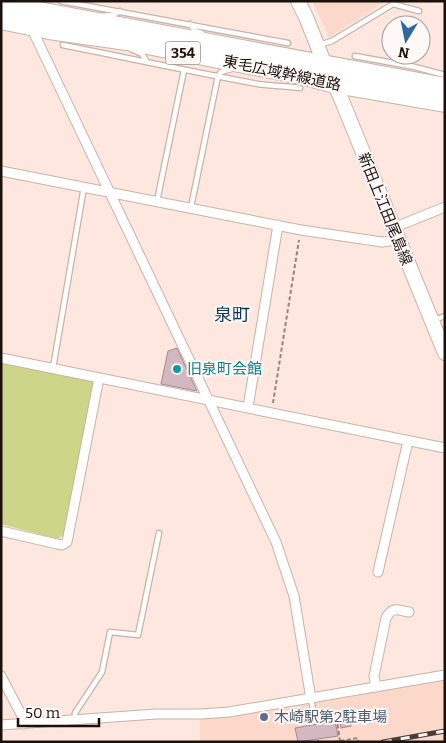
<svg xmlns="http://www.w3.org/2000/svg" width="446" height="743" viewBox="0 0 446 743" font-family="Bitter,'Noto Sans JP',serif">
	<rect width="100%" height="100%" fill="#fde7de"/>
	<path fill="#fbd8ca" d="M312 1H386L329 37Z
		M445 680V742H200V718L348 697Z"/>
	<path fill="#ccd588" d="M1 363 95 381 64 535 57 539 1 524Z"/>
	<path fill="#d3b8c1" stroke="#a38992" d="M177 348 197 391 161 384 168 351Z
		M349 713 351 726 341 728 339 715Z
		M335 721 338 736 298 742 295 728Z"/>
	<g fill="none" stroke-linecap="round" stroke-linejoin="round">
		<g stroke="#cbb1a6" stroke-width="7">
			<path id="lane" d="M61 1 288 43
				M100 16 114 15 120 11
				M190 24 194 30 202 33
				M63 45C128 58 193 72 258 84 272 86 286 86 300 88
				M319 45 332 41 393 4 419 11
				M131 49 142 54 147 62
				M355 56 415 67 445 75
				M157 201 184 70
				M191 207 218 76 221 72 235 68
				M434 320 445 316
				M53 368 84 187
				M311 699 314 714
				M75 720V713L102 672 110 632 138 635 159 533"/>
		</g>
		<g stroke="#cbb1a6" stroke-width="11">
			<path id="street" d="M31 27 276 542 294 596 311 699
				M1 171 301 230 382 242 398 240
				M393 228 445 207
				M1 358 445 448
				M248 407 278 225
				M1 531 57 544 62 545 67 542 99 378
				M378 572 408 441
				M1 676 23 718 24 724
				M376 687 374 676 386 618C393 606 397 610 409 612
				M1 725 156 714H201L229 712 445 675"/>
		</g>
		<g stroke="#cbb1a6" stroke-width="16">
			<path id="secondary" d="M298 1 306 17 325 65 340 96 445 353"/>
		</g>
		<g stroke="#cbb1a6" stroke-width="20">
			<path id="highway" d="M1 4 445 87
				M1 20 49 30 127 41 301 75 335 84 445 103"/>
		</g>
		<path stroke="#95847e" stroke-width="2" stroke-dasharray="4 2.5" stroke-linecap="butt" d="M273 403 299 240
			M340 721H337L340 741
			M318 740V742
			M334 742 358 738V742"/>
		<use href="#lane" stroke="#fff" stroke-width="4.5"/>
		<use href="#street" stroke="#fff" stroke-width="9"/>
		<use href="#secondary" stroke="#fff" stroke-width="14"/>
		<use href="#highway" stroke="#fff" stroke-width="18"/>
		<g stroke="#493d38" stroke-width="5">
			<path id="rail" d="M383 742 445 731"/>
		</g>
		<use href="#rail" stroke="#fef8f6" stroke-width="3" stroke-dasharray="9" stroke-linecap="butt"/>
	</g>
	<circle fill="#0f9aa8" stroke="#fef8f6" stroke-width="2" cx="177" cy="369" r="5"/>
	<circle fill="#5c6f8a" stroke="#fef8f6" stroke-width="2" cx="264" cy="717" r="5"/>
	<g text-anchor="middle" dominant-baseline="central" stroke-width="4" stroke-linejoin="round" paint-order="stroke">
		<rect fill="#fef8f6" stroke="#5e5653" stroke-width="1" x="165.5" y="41.5" width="35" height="23" rx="4"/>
		<g font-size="14" font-weight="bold" fill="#1a110d">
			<text x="183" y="53">354</text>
		</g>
		<g font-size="15" fill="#1a110d" stroke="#fef8f6">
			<text transform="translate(282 73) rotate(12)">東毛広域幹線道路</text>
			<text transform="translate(385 209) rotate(68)">新田上江田尾島線</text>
		</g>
		<g font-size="15" fill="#0d838f" stroke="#fef8f6" text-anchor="start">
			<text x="187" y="369">旧泉町会館</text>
		</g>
		<g font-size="15" fill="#4e5e75" stroke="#fef8f6" text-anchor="start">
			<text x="274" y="717">木崎駅第2駐車場</text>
		</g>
		<g font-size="18" fill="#0a365b" stroke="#fef8f6">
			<text x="232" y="315">泉町</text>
		</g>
	</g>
	<rect width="446" height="743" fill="none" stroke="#1a110d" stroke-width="5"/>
	<g transform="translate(406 40) rotate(190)"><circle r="24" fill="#fef8f6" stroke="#a39c99"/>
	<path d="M0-4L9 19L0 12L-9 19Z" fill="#2c69a0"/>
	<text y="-8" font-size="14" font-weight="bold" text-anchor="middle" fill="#1a110d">N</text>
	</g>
	<path d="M18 718v8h81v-8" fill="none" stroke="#1a110d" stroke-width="2.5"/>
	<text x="25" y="718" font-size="15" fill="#1a110d" stroke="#fef8f6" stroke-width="4" paint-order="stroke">50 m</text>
</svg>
